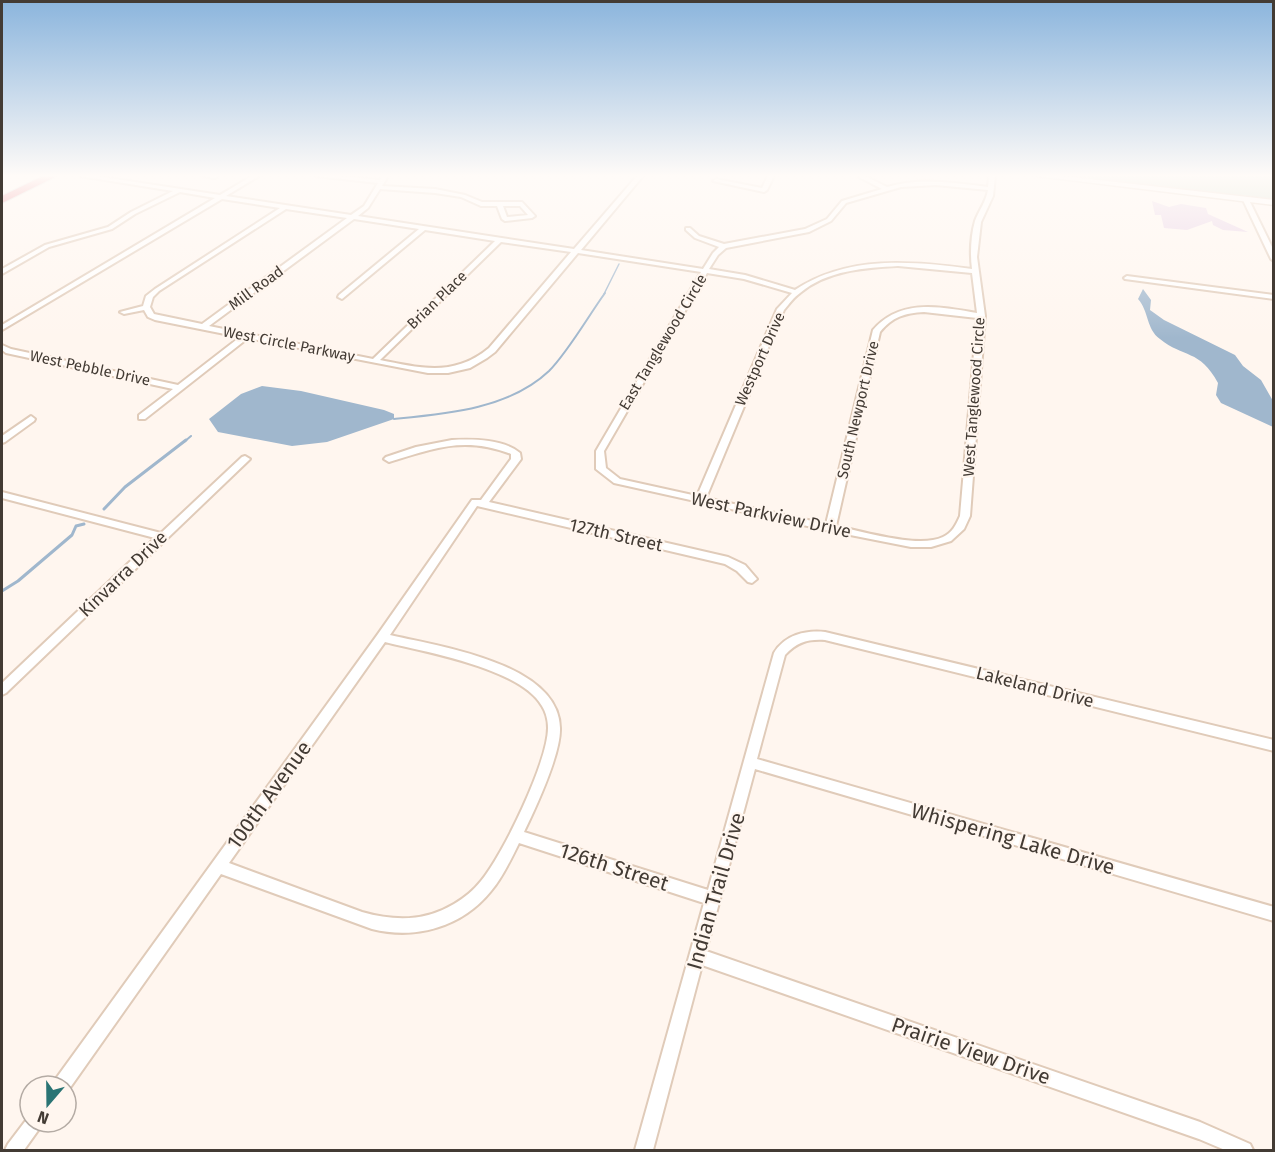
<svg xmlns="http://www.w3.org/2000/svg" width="1275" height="1152" viewBox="0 0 1275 1152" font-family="'Fira Sans',sans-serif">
	<rect width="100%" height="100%" fill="#fff6ef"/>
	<path fill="#cbdbc6" d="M1058 176H1273V201Z"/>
	<path fill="#a0b7cd" d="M1143 289 1151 300 1150 310 1164 320 1235 355 1243 366 1261 380 1273 401V427L1221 403 1216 395 1218 383C1200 349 1183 358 1160 339 1146 329 1149 311 1138 299Z
		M262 386 301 391 384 410 394 414V419L327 442 292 446 218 432 209 419 241 394Z"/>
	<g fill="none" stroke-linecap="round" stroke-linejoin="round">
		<path stroke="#a0b7cd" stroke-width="1.5" d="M604 294 619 264"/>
		<path stroke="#a0b7cd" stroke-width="2" d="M394 419C446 414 509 409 549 371 568 352 589 315 605 293
			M184 442 191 436"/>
		<path stroke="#a0b7cd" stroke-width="3" d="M104 509 125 487 186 440
			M2 591 18 581 72 535 76 526 84 524"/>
	</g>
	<path fill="#e6cde4" d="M1152 201 1169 207 1181 204 1206 208 1208 214 1248 232 1223 230 1213 225 1212 221 1187 230 1164 228 1161 215H1155Z"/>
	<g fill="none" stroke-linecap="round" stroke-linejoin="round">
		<g stroke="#e0cbb9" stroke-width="4">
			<path id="street" d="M80 176H96L220 195 252 176H259L226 196 351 215 364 206 378 183 316 176H339L380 180 382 176H388L382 186 435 189 465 195 482 202H522L535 216 532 218 505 221 502 219 497 206H481L461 197 435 193 380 189 368 208 358 216 574 249 637 176H643L581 250 703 269 713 253 719 247 695 238 686 230V228H690L699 236 724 244 805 229 827 219 842 201 882 189 857 176H865L887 187C920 177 954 183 988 187L989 176H995L993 196 981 222 977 257 985 316 970 516 964 529 951 541 931 547H911L830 531 614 483 596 469V451L701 272 578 253 495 352 487 358 470 368 448 373H428L248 338 145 419H139V415L173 389 6 353 2 350V345L11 349 178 385 240 337 155 320 148 317 144 310 124 314 120 312 143 306 146 296 155 289 280 208 222 199 2 330V325L215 198 180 192 135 214 112 229 49 247 2 274V269L45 245 108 227 131 212 173 191ZM936 185 988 190C986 202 979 210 975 221 971 235 970 254 972 269 912 261 848 255 795 290L745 275 709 269 718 255 726 248 809 232 831 221 846 203 901 187ZM503 206H520L528 215 507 217ZM286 209 347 218 202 324 154 314 150 307 153 297 159 291ZM354 219 419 229 339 295 338 297 342 299 425 230 495 241 373 359 209 326ZM501 242 571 252 489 348C454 377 421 368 380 360ZM898 266 972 273 977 313C940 307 901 298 873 330L826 524 706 498 784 310C789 304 794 297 800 293 827 270 865 268 898 266ZM707 273 744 279 792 293 777 309 697 496 620 479 606 468 604 451ZM924 312 977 318 960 516C956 525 952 533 943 537 919 549 862 531 836 526L880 332C892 317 905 313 924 312Z
				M203 176H218L215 178Z
				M768 176H774L767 190 764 192 713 181 716 179 762 188Z
				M1246 198 1249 200 1274 251V261L1271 259 1243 200Z
				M1127 276 1274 295V299L1125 279 1124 278Z
				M31 416 35 419 34 421 5 442 2 443V436Z
				M452 440C474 439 503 439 520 453L521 459 489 502 728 557 745 565 757 579 752 583 748 582 737 571 725 564 477 506 390 635C437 646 559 663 560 728 561 754 536 807 524 832L708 890 774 653C785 635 805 630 825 632L1274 740V751L825 640C808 639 797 642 785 655L757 759 1274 907V921L755 769 706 951 1200 1122 1250 1144 1253 1150H1225L1199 1139 702 965 653 1150H635L704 903 519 843C511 859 503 877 491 891 462 927 416 940 372 929L221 874 67 1092 66 1086H53L55 1080 378 634 472 500H481L511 459V454C465 436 434 448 389 462L384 459 386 457 416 447ZM385 642C425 652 520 668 542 706 546 712 548 721 548 728 548 761 503 855 481 881 474 890 464 898 454 904 424 922 394 921 362 912L229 863Z
				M245 456 250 459 248 461 6 693 2 695V683L155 538 2 498V492L161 533 242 457Z
				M30 1115V1122H44L24 1150H5L8 1144Z"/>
		</g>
		<g stroke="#e0cbb9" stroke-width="3">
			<path id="secondary" d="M1036 176H1063L1274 200V205Z"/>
		</g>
		<g stroke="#d6d4d2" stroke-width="2">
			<path id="highway" d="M43 176H57L2 203V196Z"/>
		</g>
		<use href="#street" fill="#fff" fill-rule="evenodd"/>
		<use href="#secondary" fill="#fff" fill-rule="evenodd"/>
		<use href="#highway" fill="#e45c6d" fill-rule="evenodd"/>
	</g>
	<linearGradient id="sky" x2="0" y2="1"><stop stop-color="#8bb5dd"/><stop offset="0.52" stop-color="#fffbf8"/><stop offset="1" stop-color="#fffbf8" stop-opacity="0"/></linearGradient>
	<rect width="1275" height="338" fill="url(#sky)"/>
	<g text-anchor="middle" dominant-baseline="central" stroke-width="4.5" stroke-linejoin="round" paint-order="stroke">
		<g font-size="15" fill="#433b34" stroke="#fff6ef">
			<text transform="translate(256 288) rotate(-36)">Mill Road</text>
			<text transform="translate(437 300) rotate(-44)">Brian Place</text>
			<text transform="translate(663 342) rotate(-59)">East Tanglewood Circle</text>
			<text transform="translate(289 344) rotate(11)">West Circle Parkway</text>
			<text transform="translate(760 359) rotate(-66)">Westport Drive</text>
			<text transform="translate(90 368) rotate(12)">West Pebble Drive</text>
			<text transform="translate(974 397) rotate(-86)">West Tanglewood Circle</text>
			<text transform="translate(858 410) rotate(-77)">South Newport Drive</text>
		</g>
		<g font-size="18" fill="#433b34" stroke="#fff6ef">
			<text transform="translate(771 515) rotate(12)">West Parkview Drive</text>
			<text transform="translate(616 535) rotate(13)">127th Street</text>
			<text transform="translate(123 574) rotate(-44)">Kinvarra Drive</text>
			<text transform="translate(1035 687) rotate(14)">Lakeland Drive</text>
		</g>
		<g font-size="21" fill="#433b34" stroke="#fff6ef">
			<text transform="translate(269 795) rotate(-54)">100th Avenue</text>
			<text transform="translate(1013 839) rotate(16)">Whispering Lake Drive</text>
			<text transform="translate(614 867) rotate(18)">126th Street</text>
			<text transform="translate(716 891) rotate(-74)">Indian Trail Drive</text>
			<text transform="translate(971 1051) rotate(19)">Prairie View Drive</text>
		</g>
	</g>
	<rect width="1275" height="1152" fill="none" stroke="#433b34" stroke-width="6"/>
	<g transform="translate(48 1104) rotate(200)"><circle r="28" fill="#fff6ef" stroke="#b4aba4" stroke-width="1.5"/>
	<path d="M0-4.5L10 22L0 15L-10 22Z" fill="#2a7474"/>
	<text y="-9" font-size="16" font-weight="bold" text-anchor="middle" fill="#433b34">N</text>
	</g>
</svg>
